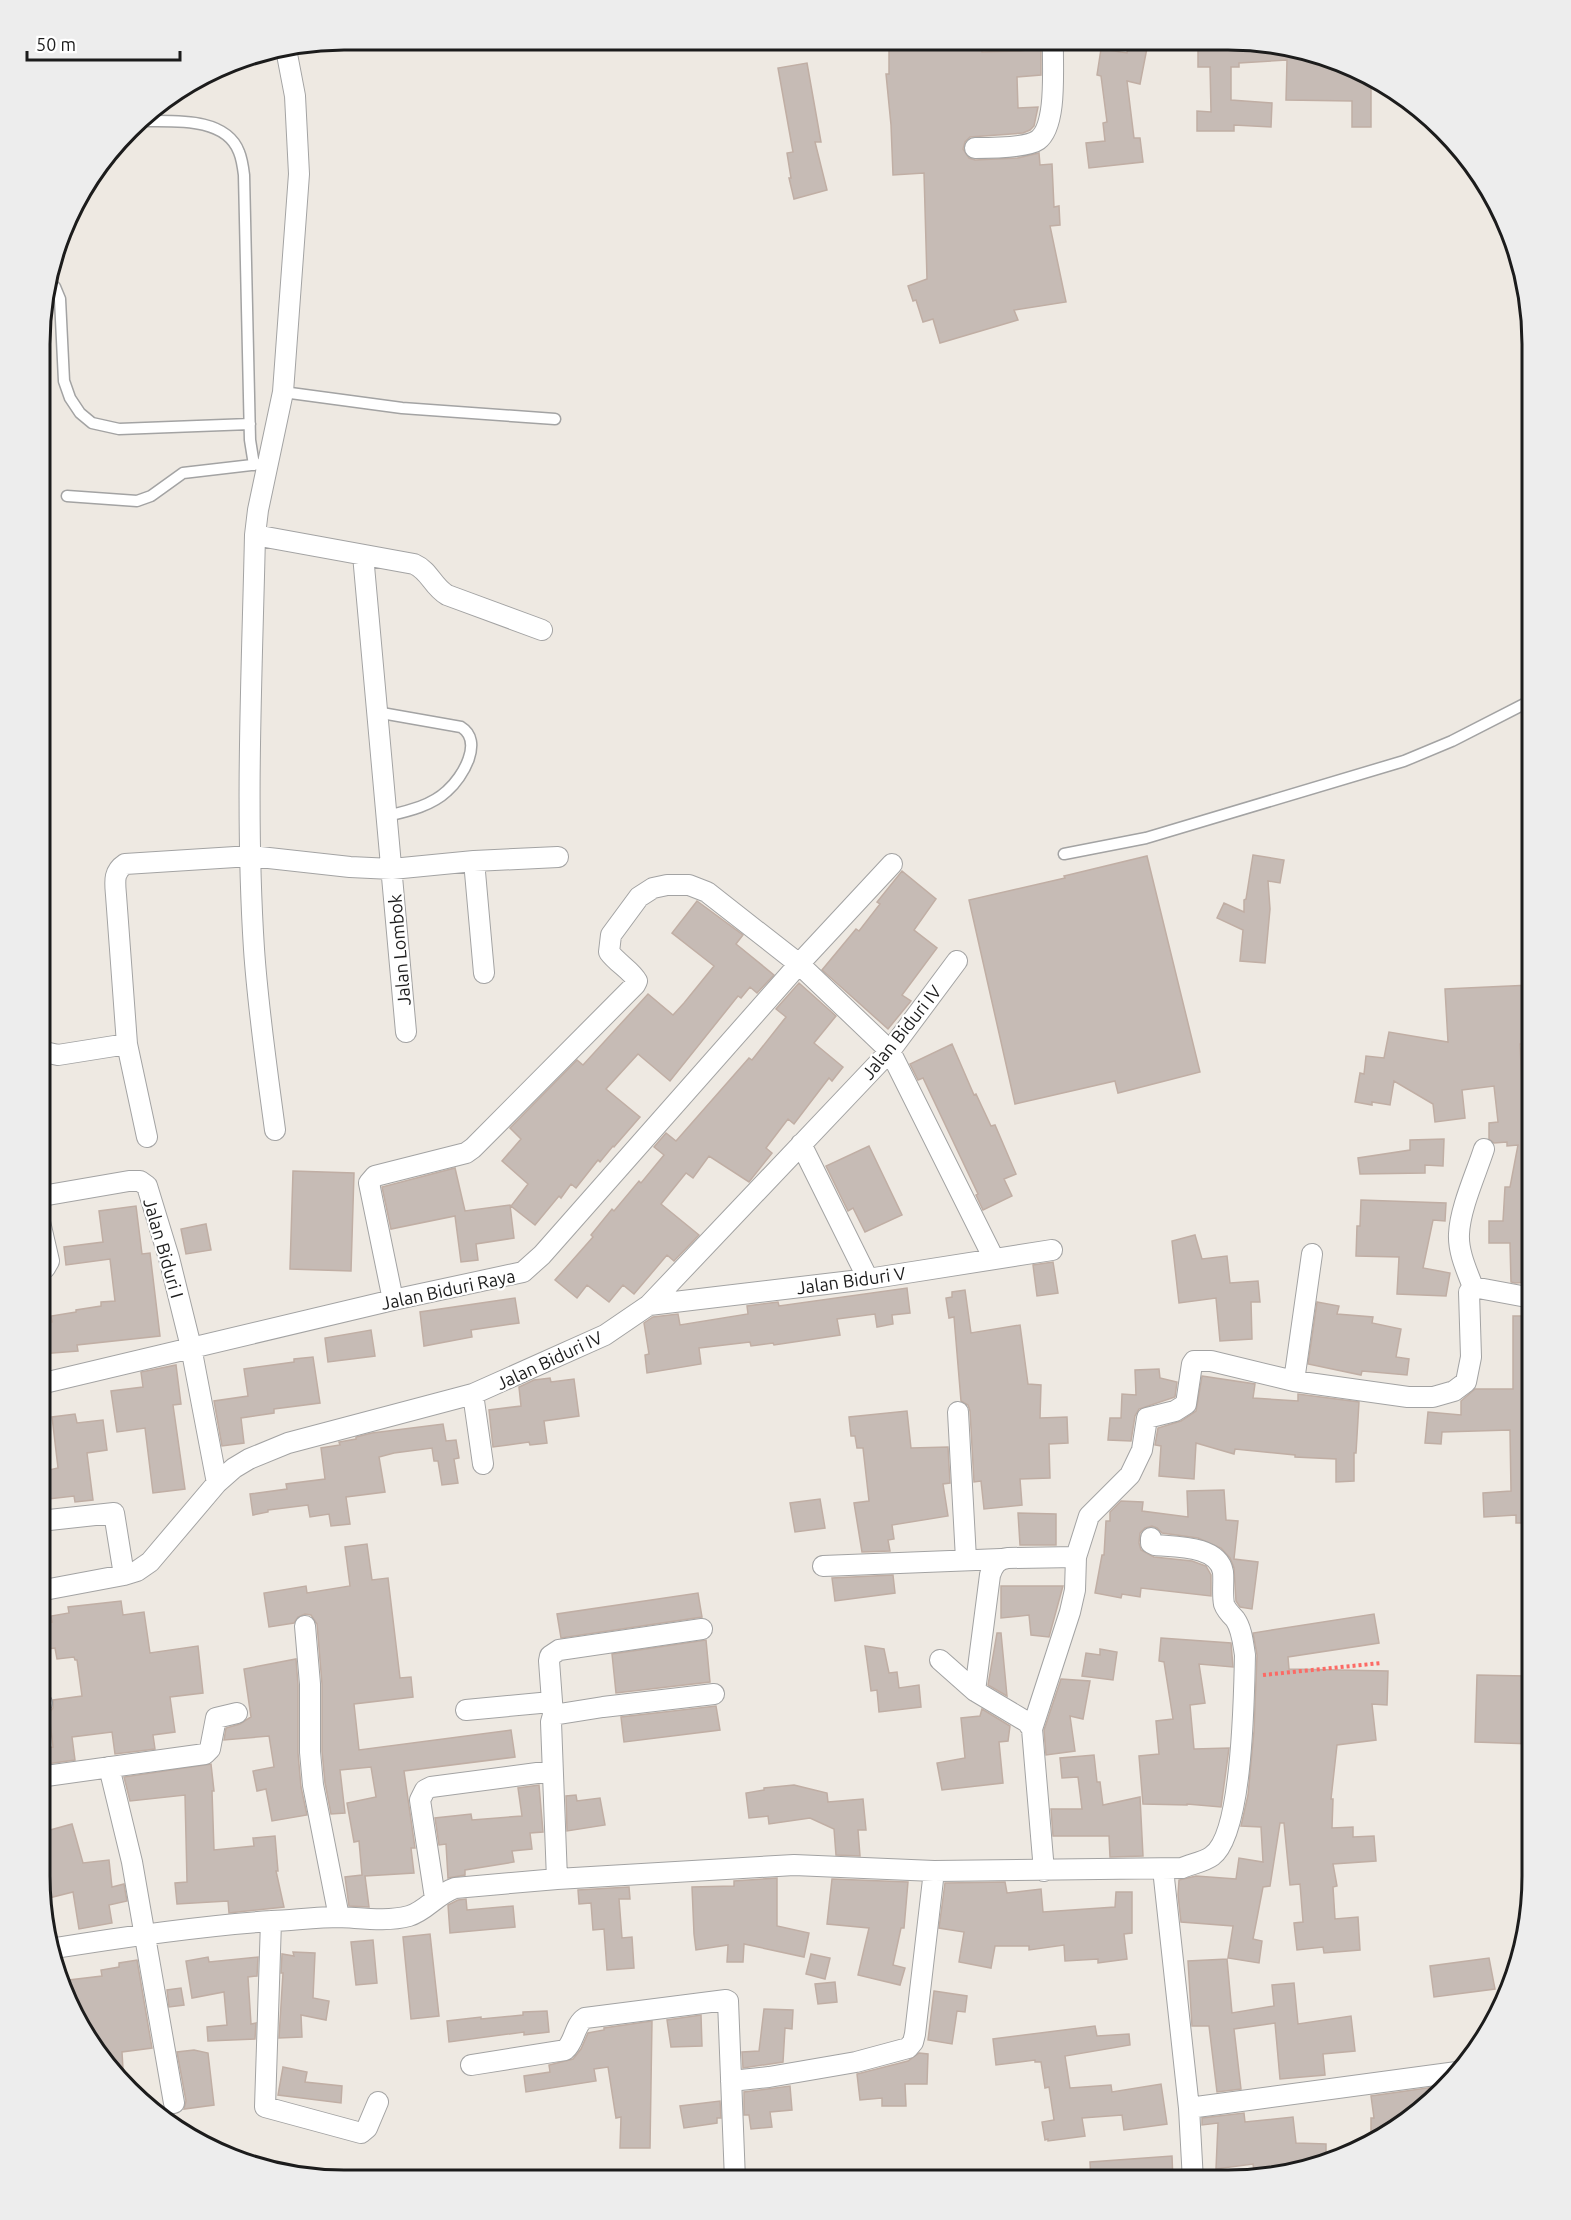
<svg xmlns="http://www.w3.org/2000/svg" width="1571" height="2220" viewBox="0 0 1571 2220" font-family="Ubuntu,sans-serif">
	<rect width="100%" height="100%" fill="#eee9e2"/>
	<path fill="#c6bbb5" stroke="#c0aea4" stroke-width="1.5" d="M889 41H981L982 52 1020 51 1041 48V75L1017 77 1018 108 1038 107 1034 126 1030 130 1023 133 970 137 965 142 963 149 969 158 975 160 1018 158 1039 153 1040 165 1052 164 1054 207 1059 206 1060 225 1050 226 1066 302 1014 310 1018 320 940 343 933 319 923 322 916 300 913 301 908 286 927 279 924 173 893 175 891 125 886 74H889Z
		M1198 41 1267 42 1331 59 1332 70 1362 73 1371 78V127H1352V101L1286 100 1287 60 1239 63V67H1231V100L1272 103 1271 127 1234 125V131H1197V111L1211 112 1210 67H1198Z
		M1129 44 1147 48 1140 84 1127 81 1134 138H1140L1143 162 1089 168 1086 143 1105 141 1103 123 1107 122 1101 76 1097 75 1101 49 1127 53Z
		M807 63 821 142H815L827 190 794 199 789 178H791L787 153 793 152 778 68Z
		M1253 855 1284 860 1280 883 1268 881 1270 909 1265 963 1240 961 1243 930 1217 918 1224 903 1244 912V900L1246 899Z
		M1147 856 1200 1072 1118 1093 1115 1081 1015 1104 969 900 1065 878 1064 876Z
		M902 871 936 899 914 930 937 948 902 995 911 1001 888 1029 822 970 856 929 859 931 880 904 877 902Z
		M697 901 743 935 736 944 774 975 757 993 750 987 741 998 738 996 670 1081 638 1054 606 1089 640 1117 614 1147 613 1146 600 1162 598 1160 576 1188 571 1184 561 1198 559 1196 535 1225 511 1206 528 1184 502 1161 521 1139 510 1128 577 1060 583 1065 648 994 673 1015 684 1003 714 966 672 933Z
		M799 983 836 1016 814 1043 843 1067 832 1081 829 1078 794 1124 788 1119 766 1148 772 1153 749 1182 709 1156 693 1178 686 1173 661 1204 699 1235 674 1261 667 1255 634 1294 623 1285 609 1302 587 1285 577 1298 555 1280 593 1237 591 1235 612 1209 614 1211 639 1181 641 1183 664 1155 654 1147 666 1133 676 1141 749 1058 752 1060 786 1017 776 1009Z
		M1532 985V1044H1520L1522 1085 1532 1084V1282L1515 1283 1511 1282 1510 1243H1489V1221H1503L1505 1187H1510L1518 1145 1507 1146V1142L1494 1143 1489 1139V1123L1498 1122 1494 1086 1462 1090 1465 1118 1435 1122 1433 1104 1394 1081 1390 1105 1372 1102V1105L1355 1102 1360 1073 1364 1074 1366 1056 1384 1058 1389 1032 1448 1042 1445 989Z
		M952 1044 974 1095 976 1094 991 1126 995 1125 1016 1174 1004 1179 1012 1196 983 1210 976 1195 978 1194 923 1078 918 1080 910 1064Z
		M1444 1139 1443 1166 1425 1165V1173L1360 1174 1358 1158 1410 1150V1140Z
		M869 1146 902 1215 865 1232 853 1208 848 1211 826 1166Z
		M455 1168 465 1211 510 1205 514 1238 476 1244 478 1260 461 1262 455 1216 391 1229 382 1187Z
		M293 1171 354 1173 351 1271 290 1269Z
		M1361 1200 1446 1203 1445 1221 1433 1220 1423 1268 1450 1273 1446 1296 1397 1294 1399 1257 1356 1256 1357 1226H1360Z
		M136 1206 142 1254 150 1253 160 1336 77 1345 78 1351 40 1354V1324L52 1322 51 1316 76 1312V1310L101 1306V1302L115 1301 110 1259 66 1265 64 1247 103 1242 99 1211Z
		M206 1224 211 1250 186 1254 181 1229Z
		M1195 1235 1202 1259 1227 1256 1230 1283 1258 1281 1260 1302H1251L1252 1339 1220 1341 1216 1298 1179 1303 1172 1241Z
		M1053 1262 1058 1293 1037 1296 1033 1265Z
		M907 1288 910 1313 892 1315 893 1324 877 1327 875 1314 837 1319 840 1335 774 1345 773 1343 751 1346 750 1342 699 1348 701 1364 647 1373 645 1355 649 1354 644 1323 653 1317 678 1314 680 1325 748 1314 747 1306 778 1302 779 1306Z
		M965 1290 971 1333 1020 1325 1028 1384 1041 1385 1040 1418 1067 1417 1068 1443 1049 1444 1050 1478 1020 1479 1022 1505 984 1509 981 1481 974 1482 970 1411 968 1405 961 1401 954 1317 949 1318 946 1298 952 1297V1292Z
		M515 1298 519 1323 471 1330 472 1337 424 1346 420 1312Z
		M1317 1302 1339 1306 1337 1314 1373 1317 1372 1323 1401 1329 1396 1357 1409 1359 1407 1375 1362 1371 1361 1375 1308 1364Z
		M1513 1316H1532L1531 1523H1516V1515L1484 1517 1483 1493 1511 1491 1510 1430 1442 1432 1441 1444 1425 1443 1428 1412 1461 1415V1401L1475 1389H1513Z
		M371 1330 375 1356 328 1362 325 1338Z
		M313 1357 320 1403 274 1409V1413L241 1418 244 1443 222 1446 214 1401 248 1396 244 1369 294 1362V1359Z
		M176 1365 181 1404 173 1405 185 1489 153 1493 145 1428 117 1432 111 1391 143 1387 141 1372Z
		M1159 1369 1160 1378 1177 1382 1175 1397 1139 1409 1135 1416 1131 1441 1108 1440 1110 1418H1121L1122 1394 1136 1395 1135 1370Z
		M1202 1376 1255 1384 1253 1398 1298 1401V1394L1359 1402 1356 1453H1354V1481L1336 1482V1459L1295 1457V1455L1235 1449 1234 1454 1196 1443 1194 1479 1159 1476 1161 1446 1155 1445 1158 1428 1181 1421 1196 1411Z
		M550 1378 551 1382 574 1379 579 1416 544 1421 547 1443 530 1445 529 1442 493 1447 489 1410 521 1406 519 1387 534 1380Z
		M907 1411 911 1448 948 1447 950 1483 943 1484 948 1516 892 1525 894 1539 888 1540 890 1551 862 1552 854 1503 869 1501 863 1448H857L855 1436H851L849 1417Z
		M75 1414 77 1423 103 1420 107 1450 87 1453 93 1500 75 1502 74 1496 40 1500V1472L58 1468 52 1417Z
		M443 1424 446 1441 456 1440 459 1458 454 1459 458 1483 442 1485 438 1461H434L432 1448 394 1453 379 1457 385 1492 346 1497 350 1524 331 1526 329 1514 310 1517 308 1505 268 1510V1512L253 1515 250 1494 287 1489 286 1484 325 1479 321 1448 340 1445 339 1442 356 1439V1437L372 1433Z
		M1224 1490 1226 1520 1238 1521 1234 1559 1258 1562 1252 1609 1240 1607 1236 1601 1234 1568 1230 1558 1221 1548 1198 1538 1162 1533 1157 1528 1152 1526 1145 1528 1140 1533 1139 1543 1141 1550 1154 1557 1192 1561 1206 1566 1211 1575V1596L1141 1588 1140 1597 1122 1594 1121 1598 1095 1593 1102 1555H1104L1106 1521H1110V1512L1121 1501 1143 1502 1142 1511 1188 1517 1187 1491Z
		M820 1499 825 1528 795 1532 790 1503Z
		M1018 1513 1056 1514V1545H1020Z
		M367 1544 372 1580 388 1578 400 1678 411 1677 413 1697 354 1704 359 1750 511 1730 515 1757 404 1771 415 1848H411L414 1873 365 1876 369 1907 349 1906 345 1877 362 1875 359 1841 354 1842 347 1803 376 1797 371 1767 340 1770 345 1813 331 1814 325 1783 322 1751V1684L317 1624 311 1615 305 1614 298 1617 294 1623 269 1627 264 1593 306 1586 307 1593 350 1586 345 1547Z
		M893 1575 895 1593 835 1601 832 1578Z
		M1001 1586H1063L1049 1637 1031 1635 1029 1615 1001 1618Z
		M698 1593 702 1617 561 1638 557 1614Z
		M121 1601 123 1615 144 1612 150 1653 198 1646 203 1693 170 1697 175 1732 153 1735 155 1749 115 1754 112 1732 72 1737 75 1760 39 1765V1749L53 1747 49 1713 53 1708V1700L82 1696 77 1660H75L74 1657 57 1659 55 1648 39 1650V1624L52 1622 51 1616 69 1613 68 1607Z
		M1374 1614 1379 1643 1288 1657 1289 1669 1388 1671 1387 1705 1372 1704 1376 1740 1337 1745 1331 1799H1333L1332 1828 1353 1827V1837L1374 1836 1376 1861 1333 1864 1337 1886 1333 1887 1335 1919 1358 1917 1360 1950 1324 1953 1323 1947 1297 1950 1294 1923 1303 1922 1300 1884 1290 1885 1284 1823H1280L1270 1886 1263 1887 1253 1939 1262 1941 1259 1963 1228 1958 1233 1926 1181 1922 1178 1895 1179 1880 1196 1876 1236 1879 1239 1858 1263 1862 1261 1827 1241 1826 1248 1795 1254 1731 1257 1655 1253 1633Z
		M997 1633H1001L1007 1696 988 1685Z
		M1161 1638 1231 1643 1233 1667 1199 1664 1205 1703 1190 1705 1194 1749 1229 1748 1221 1807 1187 1804V1805L1143 1804 1139 1756 1159 1754 1156 1721 1173 1719 1164 1662 1159 1661Z
		M706 1640 710 1682 616 1693 612 1654Z
		M865 1646 884 1649 889 1673 897 1672 899 1688 919 1685 921 1707 879 1712 877 1690 871 1691Z
		M1100 1649 1117 1652 1113 1680 1082 1676 1086 1653 1100 1655Z
		M296 1659 298 1685V1753L301 1787 307 1815 272 1821 266 1789 257 1791 253 1771 274 1767 269 1736 224 1740 226 1728 240 1724 251 1717 244 1669Z
		M1477 1675 1531 1676V1744L1475 1742Z
		M1061 1679 1090 1681 1083 1719 1070 1716 1075 1751 1046 1755 1044 1730Z
		M716 1706 720 1730 624 1742 621 1717Z
		M982 1709 1010 1726 1008 1741 999 1742 1003 1783 942 1790 937 1763 965 1758 961 1718 980 1716Z
		M1094 1755 1097 1782H1100L1103 1805 1140 1797 1143 1856 1110 1857 1109 1836H1053L1051 1809H1082L1078 1777 1062 1778 1060 1758Z
		M211 1764 214 1791H212L214 1850 254 1846 253 1838 275 1836 278 1871H276L284 1907 229 1913 228 1901 177 1904 175 1883 187 1882 185 1795 130 1801 124 1777Z
		M539 1785 543 1832 530 1833 532 1849 512 1851 514 1862 465 1870V1875L448 1878 446 1844 439 1845 435 1818 471 1814 472 1820 522 1816 518 1788Z
		M794 1785 827 1793 828 1802 863 1799 866 1830H858L860 1856 836 1855 834 1829 810 1818 769 1824 768 1816 749 1818 746 1793 764 1790V1788Z
		M576 1795 577 1801 600 1798 605 1825 567 1831 566 1796Z
		M72 1824 83 1863 109 1860 112 1887 124 1884 127 1901 109 1905 112 1923 79 1929 73 1892 41 1900 39 1866 48 1863 39 1833Z
		M777 1878V1926L809 1933 804 1957 744 1944 743 1962H727L728 1945 696 1950 694 1934 692 1887 734 1886V1881Z
		M832 1879 908 1882 904 1928H901L893 1965 905 1968 900 1985 858 1975 869 1928 827 1924Z
		M1005 1882 1007 1893 1041 1889 1043 1912 1115 1907 1116 1892H1132V1933L1124 1934 1127 1959 1098 1963V1959L1065 1961 1064 1945 1029 1950V1946H995L991 1968 959 1962 964 1932 939 1928 945 1883Z
		M629 1887 630 1899H619L622 1938 632 1937 634 1968 607 1970 604 1929 593 1930 591 1903 579 1904 578 1890Z
		M466 1899 467 1910 513 1906 515 1927 450 1933 448 1905 458 1900Z
		M430 1934 439 2016 411 2019 403 1937Z
		M373 1940 377 1983 356 1985 351 1942Z
		M293 1952 315 1953 313 1998 329 2001 326 2020 301 2015 302 2037 279 2038 283 1973H281L282 1954 294 1956Z
		M811 1954 830 1958 825 1979 806 1974Z
		M208 1957 209 1962 258 1957 257 1976 248 1977 251 2024 256 2023 255 2039 208 2041 207 2027 227 2025 224 1992 192 1998 186 1961Z
		M1489 1958 1495 1989 1434 1997 1430 1966Z
		M1227 1959 1232 2013 1274 2006 1272 1985 1294 1983 1298 2024 1351 2016 1355 2051 1323 2054 1325 2075 1280 2079 1275 2023 1234 2029 1241 2089 1217 2092 1209 2026H1192L1188 1961Z
		M137 1960 152 2048 122 2052 124 2086 114 2077 70 2011 63 1989 70 1988 69 1980 102 1976 101 1970 119 1967V1963Z
		M835 1982 837 2002 818 2004 815 1984Z
		M181 1988 184 2005 169 2007 167 1990Z
		M934 1991 967 1996 965 2012 957 2011 952 2044 928 2040Z
		M764 2009 793 2010 792 2029 785 2028 783 2062 743 2068 742 2052 759 2051Z
		M547 2011 549 2032 524 2035V2032L449 2042 447 2021 481 2017V2019L523 2015V2012Z
		M701 2015 702 2046 671 2047 667 2020Z
		M652 2021 650 2148H620L621 2117 616 2118 608 2067 594 2069 596 2081 526 2092 524 2076 550 2072 549 2065 573 2059 581 2049 588 2033 604 2030V2028Z
		M1095 2026 1097 2036 1129 2034 1130 2045 1065 2056 1070 2088 1111 2085 1112 2092 1161 2084 1167 2124 1124 2130 1122 2115 1082 2118 1085 2136 1048 2141V2139L1045 2140 1042 2122 1054 2120 1049 2087 1045 2088 1041 2062H1035V2060L996 2065 993 2039Z
		M194 2050 208 2053 214 2105 184 2109 186 2101 177 2052Z
		M919 2053 928 2054 927 2084H905L906 2106H882V2098L860 2100 857 2074 908 2061Z
		M283 2067 307 2072 305 2082 342 2086 341 2103 278 2095Z
		M790 2086 792 2110 770 2112 772 2127 751 2129 749 2115H744V2092Z
		M1434 2087 1435 2097 1428 2106 1371 2144V2118H1374L1371 2096Z
		M720 2101 721 2118H717V2123L684 2128 680 2106Z
		M1244 2113 1245 2122 1293 2117 1296 2143 1326 2144V2163L1306 2171 1289 2173V2168L1254 2171 1253 2164 1216 2169 1218 2123 1202 2125V2118Z
		M1172 2156 1173 2181H1091L1090 2162Z"/>
	<g fill="none" stroke-linecap="round" stroke-linejoin="round">
		<g stroke="#a3a3a3" stroke-width="13">
			<path id="lane" d="M138 121C169 122 225 115 239 152 242 159 243 167 244 175L250 440 254 465
				M49 282 55 287 60 299 64 381 70 398 80 413 92 423 119 429 250 424
				M283 392 402 408 555 419
				M67 496 137 501 151 496 183 473 261 464
				M376 712 461 727C484 741 463 777 447 791 431 806 408 811 387 816
				M1064 854 1146 838 1404 761 1452 741 1532 700"/>
		</g>
		<g stroke="#a3a3a3" stroke-width="22">
			<path id="street" d="M975 148C989 148 1027 148 1038 140 1058 125 1052 64 1053 41
				M255 535 414 564C430 571 432 586 447 595L542 630
				M363 555 406 1032
				M474 861 484 973
				M40 1051 58 1055 127 1044
				M275 1130C267 1070 258 1009 254 949 245 811 252 673 255 535L258 510 283 392 299 174 295 96 286 49
				M147 1137 127 1044 116 895C115 882 113 872 125 864L251 856 350 867 392 869 474 861 558 857
				M801 1144 868 1279
				M40 1198 42 1196 129 1181H140L147 1186 169 1258 191 1347 217 1483
				M40 1270 45 1268 49 1261 40 1222
				M1473 1287C1467 1271 1458 1252 1459 1234 1460 1208 1476 1174 1484 1149
				M393 1300 369 1183 375 1176 466 1153 473 1148 635 985 637 981C632 971 617 963 609 952L611 935 639 897 653 888 667 885H689L707 892 799 964 890 1051 994 1259
				M649 1305 868 1279 1052 1250
				M1294 1381 1312 1254
				M40 1384 393 1300 523 1272 542 1255 799 964 892 864
				M473 1394 483 1464
				M958 1412 966 1559
				M40 1521 114 1513 124 1575
				M823 1566 1001 1559
				M39 1591 124 1575 137 1571 150 1562 217 1483 234 1468 249 1459 288 1443 473 1394 605 1335 649 1305 890 1051 957 961
				M305 1626 310 1684V1752L313 1785 339 1917
				M940 1660 975 1691 1027 1722 1032 1729 1044 1871
				M975 1691 990 1575C993 1566 997 1559 1008 1558L1076 1557
				M39 1703H42
				M466 1710 551 1702
				M553 1715 549 1661 550 1656 559 1650 702 1629
				M1032 1729 1070 1612 1075 1590 1076 1557 1089 1516 1130 1475 1142 1450 1147 1418 1175 1411 1186 1404 1192 1364 1194 1361H1211L1294 1381 1408 1397H1433L1454 1391 1466 1382 1471 1357 1469 1292 1473 1287 1532 1298
				M109 1767 132 1862 174 2103
				M39 1777 205 1754 210 1749 216 1718 237 1713
				M1163 1869 1189 2108 1193 2181
				M557 1879 551 1722 553 1715 603 1707 714 1694
				M435 1898 420 1800 425 1790 431 1787 552 1771
				M271 1921 265 2107 361 2133 367 2128 378 2102
				M49 1949C123 1937 197 1926 272 1921 294 1920 318 1917 340 1917 362 1918 387 1922 409 1916 426 1911 437 1894 455 1888L557 1879 794 1865 934 1871 1182 1868C1191 1864 1204 1862 1212 1856 1243 1834 1244 1694 1245 1655 1243 1643 1242 1629 1235 1619 1231 1615 1226 1610 1224 1604 1222 1594 1224 1582 1223 1572 1218 1545 1175 1547 1155 1545L1151 1543V1538
				M471 2065 565 2050C575 2042 574 2025 585 2018L726 2000 728 2001 735 2180
				M731 2081 769 2077 856 2062 908 2048 913 2042 915 2034 934 1871
				M1189 2108 1457 2072"/>
		</g>
		<path stroke="#fc6a65" stroke-width="4" stroke-dasharray="3 3" stroke-linecap="butt" d="M1263 1675 1381 1663"/>
		<use href="#lane" stroke="#fff" stroke-width="10"/>
		<use href="#street" stroke="#fff" stroke-width="20"/>
	</g>
	<g text-anchor="middle" dominant-baseline="central" stroke-width="4.5" stroke-linejoin="round" paint-order="stroke">
		<g font-size="18" fill="#1c1c1c" stroke="#fff">
			<text transform="translate(399 950) rotate(-95)">Jalan Lombok</text>
			<text transform="translate(901 1032) rotate(-51)">Jalan Biduri IV</text>
			<text transform="translate(164 1248) rotate(74)">Jalan Biduri I</text>
			<text transform="translate(851 1280) rotate(-8)">Jalan Biduri V</text>
			<text transform="translate(448 1289) rotate(-12)">Jalan Biduri Raya</text>
			<text transform="translate(549 1360) rotate(-25)">Jalan Biduri IV</text>
		</g>
	</g>
	<path d="M0 0H1571V2220H0ZM344 50H1228A294 294 0 0 1 1522 344V1876A294 294 0 0 1 1228 2170H344A294 294 0 0 1 50 1876V344A294 294 0 0 1 344 50Z" fill="#ededed" fill-rule="evenodd"/>
	<path fill="none" stroke="#1c1c1c" stroke-width="3" d="M344 50H1228A294 294 0 0 1 1522 344V1876A294 294 0 0 1 1228 2170H344A294 294 0 0 1 50 1876V344A294 294 0 0 1 344 50Z"/>
	<path d="M27 51v9h153v-9" fill="none" stroke="#1c1c1c" stroke-width="3"/>
	<text x="36" y="51" font-size="18" fill="#1c1c1c" stroke="#ffffff" stroke-width="4.5" paint-order="stroke">50 m</text>
</svg>
